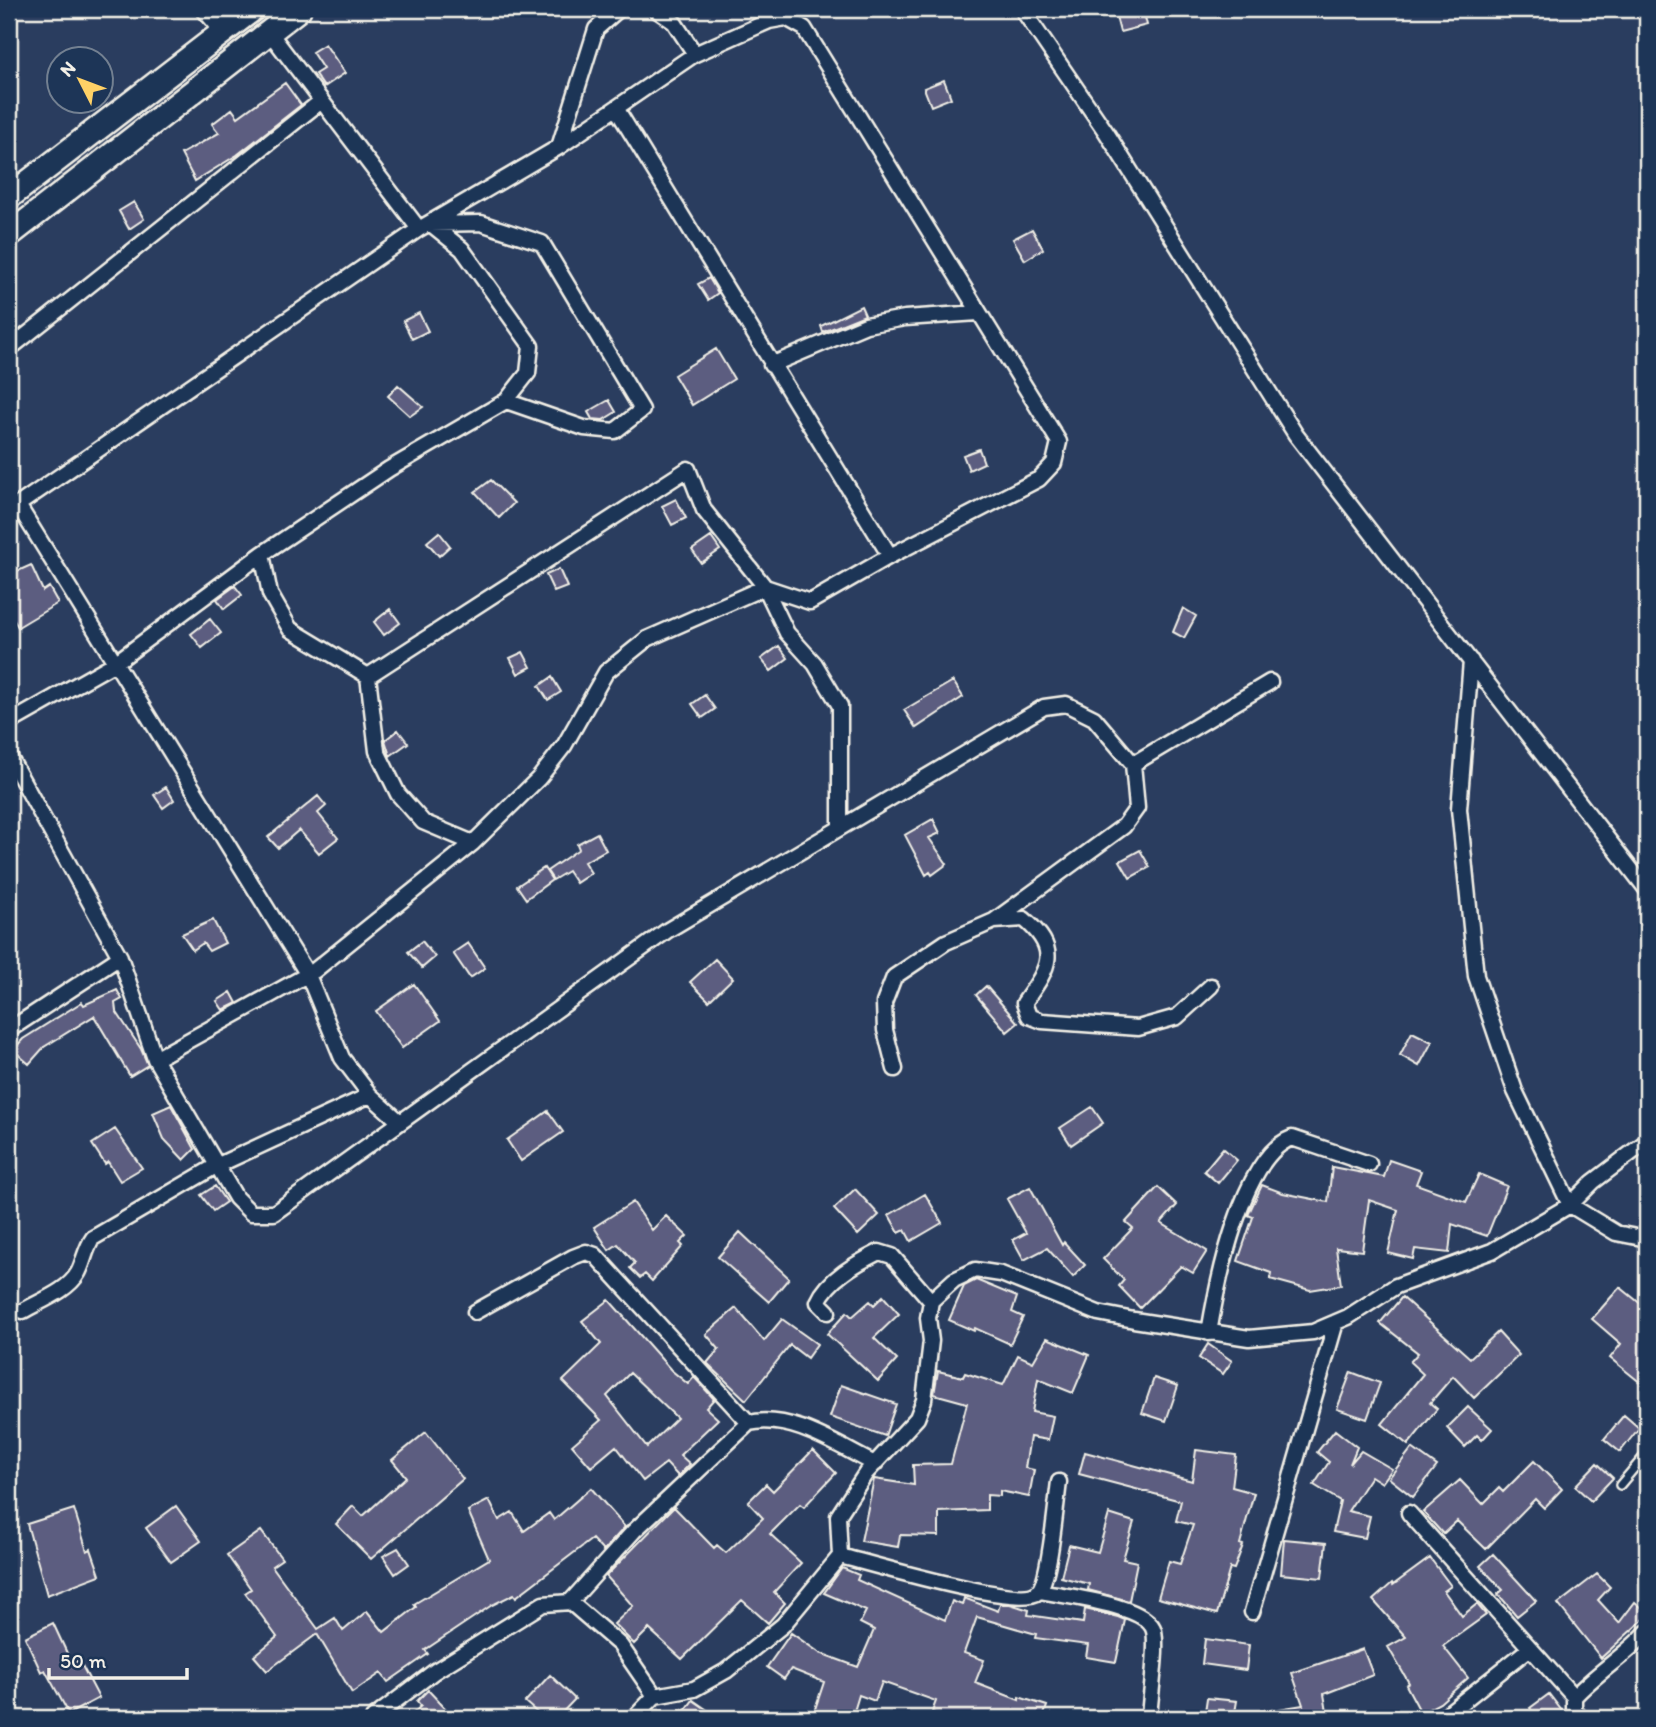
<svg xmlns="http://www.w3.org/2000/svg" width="1656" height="1727" viewBox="0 0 1656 1727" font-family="Itim,sans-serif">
	<rect width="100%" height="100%" fill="#2a3d5f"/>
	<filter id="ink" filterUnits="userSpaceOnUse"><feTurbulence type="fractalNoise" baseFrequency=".0143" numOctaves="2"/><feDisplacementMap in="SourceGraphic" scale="14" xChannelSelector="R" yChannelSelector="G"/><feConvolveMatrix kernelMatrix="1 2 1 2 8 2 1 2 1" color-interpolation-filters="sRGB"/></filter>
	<g filter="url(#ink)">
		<path fill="#5c5d80" stroke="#f4f1e8" stroke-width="2" fill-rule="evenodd" d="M1114 9H1143L1147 25 1120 32Z
			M325 44 345 73 324 87 315 74 323 69 312 52Z
			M944 80 951 98 931 106 924 88Z
			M285 83 301 105 237 155 195 181 181 154 219 133 212 124 232 109 238 117Z
			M134 202 144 219 129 229 119 211Z
			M1032 229 1043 249 1025 260 1013 239Z
			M709 278 718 293 708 300 698 284Z
			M861 306 865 315 823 332 821 326Z
			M419 313 428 331 412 339 403 321Z
			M716 349 734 379 692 405 674 375Z
			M398 385 423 407 410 416 388 396Z
			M609 400 616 412 603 420 592 419 588 412Z
			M979 449 984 463 969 470 963 455Z
			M491 480 514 503 499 518 475 492Z
			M676 499 686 518 672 525 662 506Z
			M439 532 450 546 439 556 427 542Z
			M711 537 720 550 701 563 692 550Z
			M31 565 43 591 49 587 58 603 18 627 9 612V575Z
			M559 569 567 587 554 592 546 575Z
			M235 586 242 595 224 609 217 599Z
			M1183 608 1196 616 1184 638 1173 632Z
			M390 609 400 623 384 635 374 622Z
			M210 619 221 633 202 648 191 634Z
			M779 646 788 658 771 671 761 659Z
			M523 652 531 667 518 674 510 658Z
			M552 677 561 692 548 700 539 686Z
			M953 681 963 697 916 728 904 710Z
			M705 695 715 709 702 718 692 704Z
			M398 730 408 743 390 756 385 740Z
			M166 787 174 800 163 808 154 795Z
			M318 796 326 806 318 813 338 838 319 853 299 830 278 848 268 837Z
			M933 819 940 833 929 838 947 864 932 875 930 872 926 875 905 835Z
			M597 833 606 850 584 862 591 873 576 883 568 871 553 880 547 871 579 849 577 844Z
			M1140 850 1150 867 1130 878 1120 861Z
			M544 868 552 880 526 899 517 886Z
			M213 920 225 943 209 951 203 943 193 950 182 934Z
			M422 941 435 957 422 968 408 952Z
			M468 943 485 968 470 978 453 953Z
			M715 959 733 978 709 1001 690 982Z
			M414 984 440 1021 402 1048 376 1011Z
			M986 986 1018 1023 1007 1032 976 995Z
			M117 990 122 999 115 1003 116 1011 141 1049 148 1065 130 1076 94 1016 44 1047 29 1064 13 1050 23 1039 82 1002 84 1005Z
			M231 992 237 1003 223 1010 217 1001Z
			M1412 1032 1432 1042 1419 1066 1400 1055Z
			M171 1105 195 1149 184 1160 164 1139 153 1113Z
			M1092 1107 1103 1123 1071 1145 1060 1128Z
			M548 1111 563 1132 521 1161 507 1140Z
			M115 1129 142 1168 120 1181 108 1162 105 1164 92 1144Z
			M1223 1148 1237 1160 1218 1183 1204 1171Z
			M1389 1160 1421 1171 1416 1184 1466 1202 1479 1174 1507 1186 1487 1236 1452 1224 1449 1253 1415 1249 1413 1259 1388 1253 1398 1210 1369 1200 1362 1251 1336 1248 1341 1285 1310 1290 1270 1279 1271 1273 1238 1261 1253 1217 1248 1215 1262 1185 1283 1193 1328 1202 1332 1167 1384 1177Z
			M215 1186 226 1202 213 1211 201 1195Z
			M1030 1187 1062 1245 1064 1242 1085 1265 1073 1277 1047 1248 1024 1260 1013 1240 1026 1233 1007 1199Z
			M1158 1187 1177 1205 1161 1223 1207 1251 1193 1273 1181 1266 1140 1308 1119 1286 1124 1280 1103 1259 1133 1228 1126 1222Z
			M855 1189 879 1215 858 1235 834 1209Z
			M925 1194 942 1223 911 1241 905 1230 899 1233 889 1215Z
			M633 1202 652 1230 666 1216 687 1236 680 1243 683 1246 652 1281 645 1274 640 1278 630 1268 635 1263 618 1244 609 1250 594 1227Z
			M740 1232 789 1278 769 1302 718 1257Z
			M976 1280 1017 1297 1012 1312 1023 1317 1010 1344 975 1328 974 1331 949 1320 964 1286Z
			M1620 1287 1647 1309V1388L1610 1358 1621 1344 1592 1319Z
			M883 1296 899 1314 874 1338 897 1360 878 1381 827 1334 847 1312 852 1317 870 1301 874 1305Z
			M1402 1297 1470 1358 1498 1332 1519 1355 1474 1398 1453 1376 1430 1403 1437 1409 1408 1445 1382 1424 1423 1374 1410 1362 1418 1353 1380 1323Z
			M609 1300 671 1370 688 1384 694 1377 714 1399 706 1408 718 1419 680 1455 690 1464 678 1476 666 1463 643 1481 616 1446 591 1467 572 1445 601 1420 563 1381 601 1344 582 1321ZM630 1373 677 1418 647 1447 607 1396Z
			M736 1308 764 1341 782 1319 817 1344 807 1358 790 1345 746 1400 707 1363 719 1349 706 1334Z
			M1047 1338 1089 1355 1073 1393 1038 1379 1032 1412 1053 1416 1048 1440 1030 1437 1025 1468 1034 1470 1029 1497 1000 1491V1496L987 1495V1510L939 1512V1536L900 1535 898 1547 861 1541 874 1479 914 1485 913 1465 951 1464 967 1403 934 1394 938 1371 963 1377 965 1373 1003 1385 1018 1355 1033 1362Z
			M1208 1344 1232 1361 1223 1374 1199 1358Z
			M1351 1372 1380 1383 1367 1419 1337 1409Z
			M1154 1378 1178 1386 1166 1421 1142 1413Z
			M841 1385 896 1404 885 1436 830 1417Z
			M1468 1407 1492 1429 1482 1440 1477 1435 1465 1447 1447 1428Z
			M1624 1415 1639 1428 1620 1452 1604 1439Z
			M1335 1430 1357 1447 1350 1464 1361 1451 1392 1469 1382 1483 1371 1476 1348 1511 1370 1516 1365 1538 1333 1532 1340 1501 1314 1485 1329 1462 1317 1452Z
			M426 1432 463 1479 371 1559 336 1524 353 1506 363 1516 406 1477 392 1460Z
			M1412 1448 1437 1466 1413 1497 1389 1478Z
			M813 1450 836 1473 804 1507 800 1504 770 1534 801 1563 774 1592 785 1603 768 1623 742 1600 682 1659 649 1629 634 1644 614 1624 633 1606 606 1576 674 1507 714 1548 717 1545 726 1553 763 1518 748 1502 766 1484 773 1491Z
			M1196 1450 1236 1455 1232 1487 1254 1493 1240 1544 1243 1545 1234 1569 1230 1568 1217 1614 1158 1598 1169 1561 1180 1564 1193 1525 1176 1521 1181 1501 1079 1474 1085 1452 1192 1481Z
			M1534 1461 1562 1489 1544 1508 1535 1499 1486 1549 1457 1521 1443 1534 1423 1512 1460 1480 1483 1504 1499 1488 1503 1492Z
			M1597 1463 1613 1478 1591 1501 1575 1486Z
			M591 1488 625 1527 603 1551 592 1539 516 1597 514 1594 492 1605 425 1650 428 1654 388 1682 381 1673 352 1693 317 1634 267 1671 254 1656 277 1637 245 1593 251 1589 227 1555 261 1531 282 1559 272 1566 318 1629 335 1618 343 1631 367 1611 384 1632 416 1607 414 1604 489 1559 468 1511 489 1500 499 1520 512 1512 524 1531 549 1513 554 1520Z
			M176 1506 201 1541 171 1562 146 1528Z
			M74 1509 87 1551 91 1549 100 1575 47 1595 27 1524Z
			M1109 1514 1134 1522 1123 1559 1137 1562 1129 1601 1088 1590 1089 1584 1061 1577 1069 1545 1098 1552Z
			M1284 1539 1326 1543 1322 1578 1281 1574Z
			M398 1548 409 1564 395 1574 383 1556Z
			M1493 1554 1536 1601 1517 1616 1498 1594 1503 1590 1480 1566Z
			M1430 1558 1451 1586 1444 1591 1462 1616 1477 1604 1486 1615 1443 1646 1468 1678 1440 1703 1421 1713 1406 1685 1409 1683 1388 1647 1406 1637 1373 1600 1392 1583 1393 1585Z
			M842 1568 859 1575 857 1580 945 1620 952 1601 962 1605 964 1598 998 1611 1000 1604H1010L1029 1610 1028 1615 1083 1623 1085 1609 1118 1617 1125 1620 1116 1662 1086 1657 1088 1645 1035 1638 1036 1634 977 1617 964 1653 984 1660 975 1683 1019 1700V1697L1047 1706 1043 1718H951L932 1712 936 1701 882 1682 875 1701 859 1695 852 1718H812L824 1682 791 1669 784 1679 767 1667 791 1633 820 1653 858 1667 874 1630 860 1623 866 1611 824 1593Z
			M1597 1574 1610 1587 1598 1600 1619 1623 1635 1602 1647 1612V1616L1601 1658 1558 1604Z
			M53 1623 72 1664 79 1660 99 1698 69 1714 45 1670 41 1672 25 1637Z
			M1205 1639 1249 1645 1246 1670 1202 1664Z
			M1363 1649 1373 1675 1324 1694 1328 1718H1273L1272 1710 1303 1705 1292 1673Z
			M550 1675 575 1699 557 1718H543L525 1702Z
			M428 1690 443 1706 455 1718H408L421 1706 417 1701Z
			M1549 1694 1562 1711 1551 1718H1537L1530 1708Z
			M1207 1698 1237 1701 1234 1718H1204Z
			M693 1700 719 1718H680Z"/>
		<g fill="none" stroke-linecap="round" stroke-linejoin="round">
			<g stroke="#f4f1e8" stroke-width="12">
				<path id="service" d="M1620 1485 1647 1453"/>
			</g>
			<g stroke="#f4f1e8" stroke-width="19">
				<path id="minor" d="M203 9 223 32
					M655 9 674 22 695 54
					M1022 9 1106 132 1296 435 1647 890
					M270 33 419 229
					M616 108 890 556
					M559 147 596 29 619 9
					M431 224 481 223 542 243 642 410 615 431 584 428 506 401
					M9 349 320 102
					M771 365 866 325 905 318 978 313
					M18 505 308 975 342 1058 370 1095 400 1122
					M9 511 419 229 559 147 695 54 769 21 786 18 804 28 1059 442 1054 463 1039 479 890 556 810 602 765 587 647 639 606 672 564 746 539 778 473 843 314 971 155 1059
					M262 554 270 594 290 629 368 676
					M1471 661 1459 809 1476 976 1515 1091 1570 1205 1616 1233 1647 1239
					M368 676 688 469 704 510 765 587 787 633 815 664 840 706V826
					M368 676 377 751 398 794 423 822 473 843
					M9 723 115 663 262 554 389 469 506 401 528 373 531 346 462 249 431 224
					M9 756 120 957 155 1059 236 1198 251 1213H274L668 930 1044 707 1066 704 1094 718 1133 764 1137 808 1124 826 994 921 946 942 894 977 884 1003 885 1030 895 1069
					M1133 764 1270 682
					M994 921 1024 919C1062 951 1048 968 1024 1003L1029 1016 1042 1021 1138 1028 1177 1017 1211 986
					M9 1030 120 957
					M23 1311C40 1301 68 1291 78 1273 84 1262 85 1249 93 1238L216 1166 370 1095
					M475 1312 573 1257 586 1252 595 1255 749 1423
					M828 1312 818 1302C828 1279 857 1263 879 1252L892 1256 931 1301
					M1209 1333C1217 1284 1242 1156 1292 1138L1369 1164
					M1409 1513 1574 1697
					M840 1556C869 1563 1021 1609 1038 1592 1050 1580 1056 1502 1059 1482
					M1040 1591C1064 1596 1148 1605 1154 1631 1158 1651 1150 1696 1149 1718
					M570 1602 634 1531 749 1423C791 1413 838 1446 875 1464
					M1252 1612 1336 1322
					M373 1718 435 1671 543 1604 570 1602 620 1645 655 1696
					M634 1718 655 1696 694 1689 726 1671 783 1625 840 1556 838 1516 866 1473 917 1418 924 1400 931 1341 928 1318 931 1301 954 1280 975 1270 1001 1274 1098 1313 1134 1320 1249 1338 1313 1332 1348 1317 1396 1286 1492 1251 1570 1205 1593 1182 1647 1141
					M1442 1718 1530 1648
					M1581 1718 1574 1710V1697C1597 1672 1625 1656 1647 1632"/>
			</g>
			<g stroke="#f4f1e8" stroke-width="28">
				<path id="primary" d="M9 197 253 9
					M9 235 299 9"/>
			</g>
			<use href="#service" stroke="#1d3557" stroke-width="7"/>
			<use href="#minor" stroke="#1d3557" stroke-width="14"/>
			<use href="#primary" stroke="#1d3557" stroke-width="23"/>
		</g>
	</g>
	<rect width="1656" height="1727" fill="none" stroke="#1d3557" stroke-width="35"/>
	<rect x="18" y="18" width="1621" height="1692" fill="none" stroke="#f4f1e8" stroke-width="2.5" filter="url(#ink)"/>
	<g transform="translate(80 80) rotate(312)"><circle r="33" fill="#1d3557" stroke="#738091" stroke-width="2"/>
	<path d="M0-5L12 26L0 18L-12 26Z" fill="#ffd166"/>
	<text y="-10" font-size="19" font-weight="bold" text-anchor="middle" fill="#f4f1e8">N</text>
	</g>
	<path d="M49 1668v10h138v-10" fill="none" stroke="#f4f1e8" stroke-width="3.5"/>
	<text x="60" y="1668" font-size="21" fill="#f4f1e8" stroke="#1d3557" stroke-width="5" paint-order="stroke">50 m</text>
</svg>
